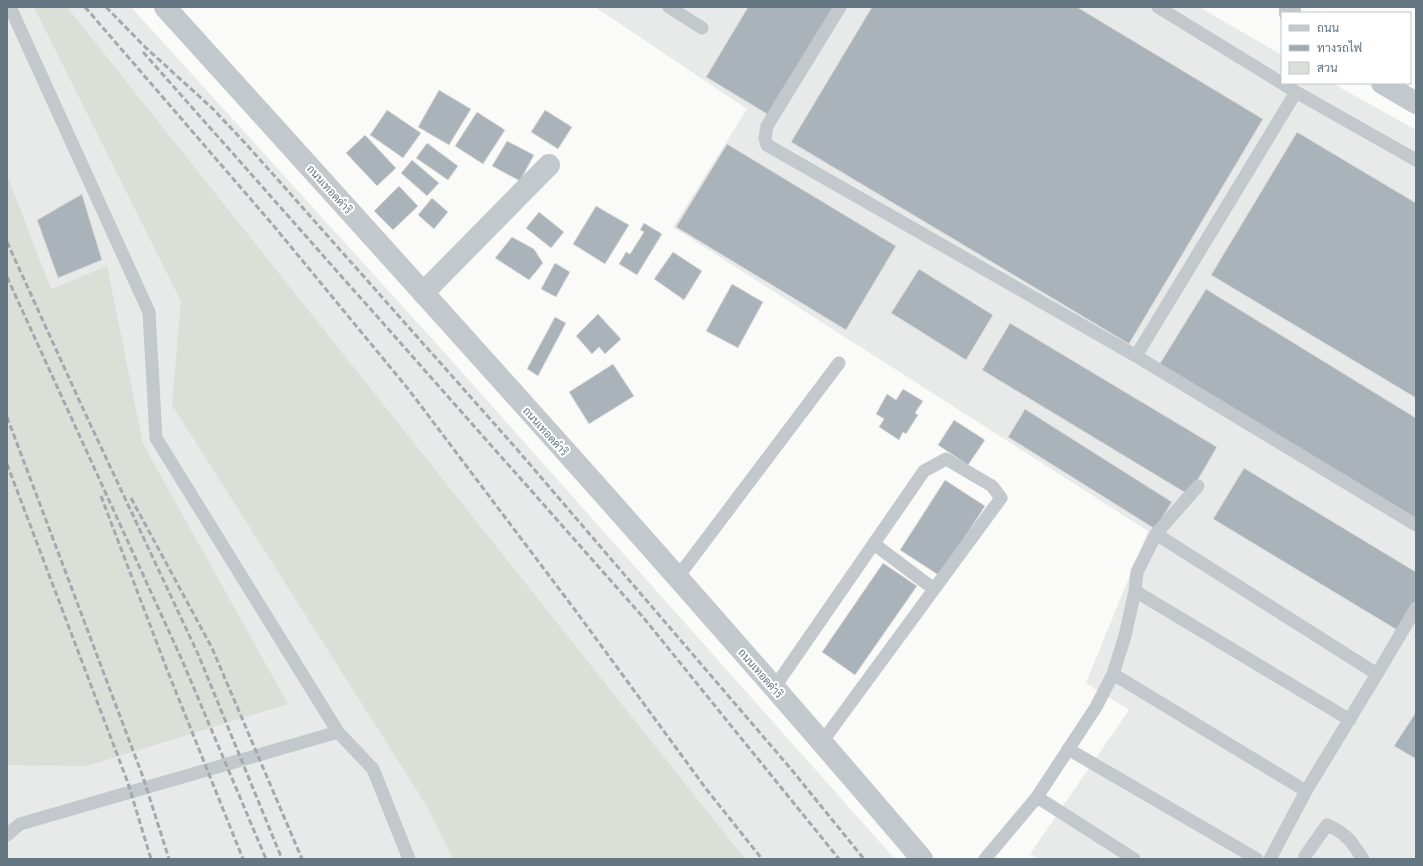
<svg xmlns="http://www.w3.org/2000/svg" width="1423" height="866" viewBox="0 0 1423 866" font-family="'Golos Text',Sarabun,sans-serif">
	<rect width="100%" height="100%" fill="#fafaf8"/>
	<path fill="#e8e9e9" d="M7 7H131L444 352 895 859H7Z
		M595 7H1199L1282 55V83H1332L1416 130V859H1039L1030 854 1129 710 1086 683 1148 531 673 227 747 109Z"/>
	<path fill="#dadfd7" d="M34 7H67L745 859H453L425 803 172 405 181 301Z
		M7 175 51 289 107 266 143 444 288 704 87 766 7 765Z"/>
	<path fill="#aab3b9" stroke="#dcdcda" d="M748 7H839L772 117 706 77Z
		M872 7H1077L1263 119 1129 344 791 142Z
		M439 90 471 109 449 145 418 127Z
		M387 110 421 133 403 158 370 135Z
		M545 110 572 127 558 149 531 132Z
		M477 112 505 130 483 164 455 146Z
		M1297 132 1416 203V398L1211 275Z
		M365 135 396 168 377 186 346 153Z
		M507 141 534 155 520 181 492 166Z
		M427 143 458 166 448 180 416 158Z
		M727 144 896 246 846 330 676 227Z
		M412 160 439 183 427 196 401 173Z
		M399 186 418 206 393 230 374 211Z
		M82 194 102 260 58 278 37 220Z
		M432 198 448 212 434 229 418 215Z
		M596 206 629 225 605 264 573 244Z
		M539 212 564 232 551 248 526 228Z
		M644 223 662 234 637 275 619 264 626 252 630 254 644 232 640 230Z
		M512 237 534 249 543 263 529 280 495 258Z
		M673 252 702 271 684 300 654 279Z
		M555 263 570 272 556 297 541 289Z
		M919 269 993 315 966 360 891 313Z
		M732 284 763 302 738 348 706 331Z
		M1206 289 1416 418V523L1159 365Z
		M598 314 621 339 605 354 599 347 592 354 576 336Z
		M555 317 566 323 538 376 527 369Z
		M1010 323 1217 447 1189 495 982 370Z
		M613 364 634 396 589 424 569 392Z
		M903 389 923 401 915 413 918 415 906 434 903 432 899 440 879 427 884 419 876 414 887 394 896 400Z
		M1025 409 1172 502 1155 529 1008 437Z
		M954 420 985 440 968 465 938 445Z
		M1244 468 1416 572V609L1402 633 1213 519Z
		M945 480 985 506 940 576 900 550Z
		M883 563 917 586 855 675 822 652Z
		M1416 712V759L1394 746Z"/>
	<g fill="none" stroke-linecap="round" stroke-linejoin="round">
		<path stroke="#c3c8cc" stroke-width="13" d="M10 7 149 312 156 438 338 732 373 769 409 859
			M669 7 702 28
			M840 7 767 126 765 138 767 145 1136 356 1416 525
			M1158 7 1296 92 1416 160
			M1136 356 1296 92
			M1156 534 1377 674 1306 791 1270 859
			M874 544 934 589
			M677 578 839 363
			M1135 591 1350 720
			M1113 674 1306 791
			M1377 674 1416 608
			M774 688 924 471 946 459 992 486 1001 498 822 742
			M1068 749 1257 859
			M1037 797 1134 859
			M7 835 20 824 338 732
			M985 859 1037 797 1096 707 1113 674 1125 636 1135 591 1137 572 1156 534 1198 486
			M1305 859V856L1327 825C1346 833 1352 842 1363 859"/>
		<path stroke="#c3c8cc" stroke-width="22" d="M1290 7V13
			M1382 83 1416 103
			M423 293 549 165"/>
		<path stroke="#c3c8cc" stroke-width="22" d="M165 7C420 289 676 570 922 859"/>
		<path stroke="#a2aab0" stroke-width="3" stroke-dasharray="6 3" stroke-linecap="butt" d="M85 7 273 225 409 390 575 610 707 790 762 859
			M106 7 145 47 212 108 247 145 515 447 791 769 864 859
			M143 52 643 617 839 859
			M7 242 85 413 198 654 282 859
			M7 277 182 660 266 859
			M7 417 143 777 169 859
			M7 464 128 783 151 859
			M101 496 166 667 243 859
			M131 498 212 648 302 859"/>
	</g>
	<g text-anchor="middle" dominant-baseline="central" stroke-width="4" stroke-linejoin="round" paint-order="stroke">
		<g font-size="11" fill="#657683" stroke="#fff">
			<text transform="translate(330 189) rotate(48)">ถนนเทอดดำริ</text>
			<text transform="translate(546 431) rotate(48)">ถนนเทอดดำริ</text>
			<text transform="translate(761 673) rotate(49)">ถนนเทอดดำริ</text>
		</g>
	</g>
	<rect width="1423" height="866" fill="none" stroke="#657683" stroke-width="16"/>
	<rect x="1281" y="12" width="130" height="72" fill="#ffffff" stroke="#c1c8cd"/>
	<rect x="1289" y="25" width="20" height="6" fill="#c3c8cc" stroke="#c1c8cd"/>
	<text x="1317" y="32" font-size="12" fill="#657683">ถนน</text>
	<rect x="1289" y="45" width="20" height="6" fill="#a2aab0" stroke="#c1c8cd"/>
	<text x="1317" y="52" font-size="12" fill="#657683">ทางรถไฟ</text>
	<rect x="1289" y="62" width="20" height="12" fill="#dadfd7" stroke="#c1c8cd"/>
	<text x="1317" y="72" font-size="12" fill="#657683">สวน</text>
</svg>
